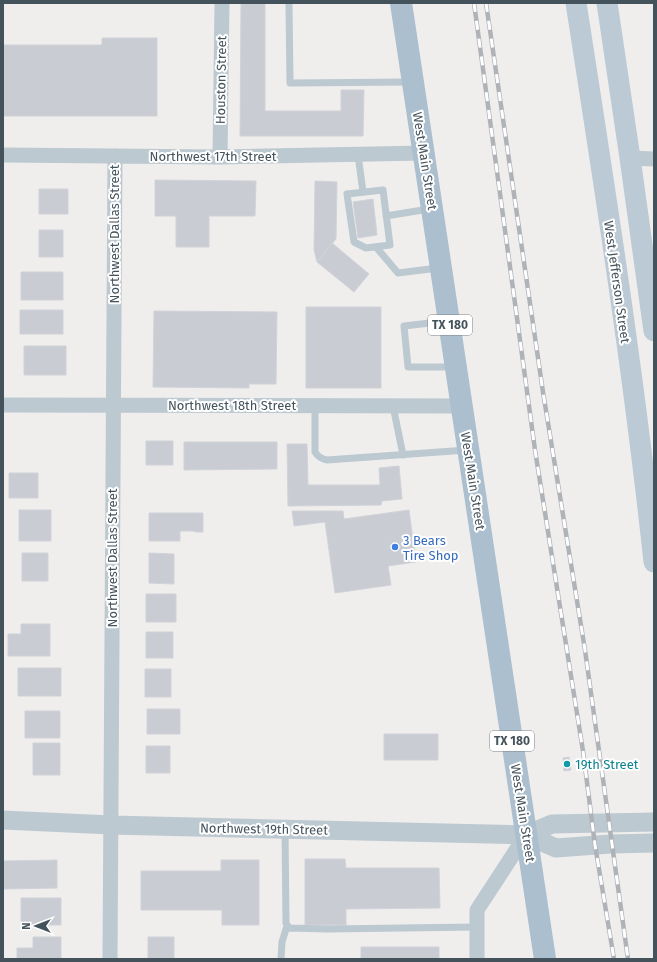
<svg xmlns="http://www.w3.org/2000/svg" width="657" height="962" viewBox="0 0 657 962" font-family="'Fira Sans',sans-serif">
	<rect width="100%" height="100%" fill="#f0eded"/>
	<path fill="#c9ccd2" stroke="#d0d3d9" d="M241 3H265V111H341V90H364L363 136H240Z
		M102 38H157V116H3V45H102Z
		M155 180 256 181 255 216H209V247H176V216H155Z
		M315 181 337 182 336 239 317 262 314 250Z
		M39 189H68V214H39Z
		M373 199 377 235 358 238 353 202Z
		M39 230H63V257H39Z
		M332 243 369 274 354 292 317 262Z
		M21 272H63V300H21Z
		M306 307H381V388H306Z
		M20 310H63V334H20Z
		M154 311 277 312 276 384H249V388L153 387Z
		M24 346H66V375H24Z
		M146 441H173V465H146Z
		M184 442H277V469L184 470Z
		M287 444H307L308 485H380L379 468 399 466 402 499 382 501 381 505 288 506Z
		M9 473H38V498H9Z
		M19 510H51V541H19Z
		M409 510 416 562 388 566 391 585 335 593 325 522 294 526 293 518 292 511H343L344 519Z
		M149 513H203V532H195V531H180V541H149Z
		M22 553H48V581H22Z
		M149 553 174 554V584L149 583Z
		M146 594H176V622H146Z
		M21 624H50V656H8V634H21Z
		M146 632H173V658H146Z
		M18 668H61V696H18Z
		M145 669H171V697H145Z
		M147 709H180V734H147Z
		M25 711H60V738H25Z
		M384 734H438V760H384Z
		M33 743H60V775H33Z
		M146 746H170V773H146Z
		M569 757 571 770 564 771 563 758Z
		M305 859H345L346 868H439L440 908 346 909V925H305Z
		M57 860V888L3 889V861Z
		M221 860H259V925H222V910H141V871H221Z
		M21 898H61V925H21Z
		M33 937H61V959H17V948H33Z
		M148 937H174V959H148Z
		M361 947H439V959H361Z"/>
	<g fill="none" stroke-linecap="round" stroke-linejoin="round">
		<path stroke="#bcc9d0" stroke-width="7" d="M289 3 290 83 411 82
			M358 155 363 192
			M383 190 390 245 366 248 354 242 347 194Z
			M386 216 429 209
			M376 247 398 273 438 268
			M447 321 404 326 408 367H454
			M315 406V452C318 457 321 459 327 460L467 450
			M393 406 403 455
			M285 830 286 923 289 928 328 929 477 927
			M281 959 282 942 287 926"/>
		<path stroke="#bcc9d0" stroke-width="15" d="M3 155 220 157 424 153
			M220 157 222 3
			M630 158 654 159
			M3 405 462 406
			M110 959 115 156
			M477 959V910L526 835"/>
		<path stroke="#bcc9d0" stroke-width="19" d="M3 820 111 825 526 835 556 848 611 844 654 843
			M526 835 552 824 654 822"/>
		<path stroke="#bccad5" stroke-width="21" d="M576 3C605 189 634 375 654 562
			M607 3 630 158 654 331"/>
		<path stroke="#abbfce" stroke-width="22" d="M401 3 545 959"/>
		<g stroke="#afb3b8" stroke-width="4.5">
			<path id="rail" d="M474 3 535 450 583 751 595 845 614 959
				M486 3 543 392 585 650 628 959"/>
		</g>
		<use href="#rail" stroke="#fff" stroke-width="3" stroke-dasharray="9" stroke-linecap="butt"/>
	</g>
	<circle fill="#3f7fe0" stroke="#fff" stroke-width="1.5" cx="395" cy="547" r="4"/>
	<circle fill="#0f9aa8" stroke="#fff" stroke-width="1.5" cx="567" cy="764" r="4"/>
	<g text-anchor="middle" dominant-baseline="central" stroke-width="4" stroke-linejoin="round" paint-order="stroke">
		<g fill="#fff" stroke="#7c868c" stroke-width="1">
			<rect x="428" y="315" width="44" height="20" rx="3"/>
			<rect x="490" y="731" width="44" height="20" rx="3"/>
		</g>
		<g font-size="12" font-weight="bold" fill="#44525b">
			<text x="450" y="325">TX 180</text>
			<text x="512" y="741">TX 180</text>
		</g>
		<g font-size="13" fill="#44525b" stroke="#fff">
			<text transform="translate(221 80) rotate(-89)">Houston Street</text>
			<text x="213" y="156">Northwest 17th Street</text>
			<text transform="translate(425 161) rotate(81)">West Main Street</text>
			<text transform="translate(114 234) rotate(-90)">Northwest Dallas Street</text>
			<text transform="translate(617 282) rotate(82)">West Jefferson Street</text>
			<text x="232" y="405">Northwest 18th Street</text>
			<text transform="translate(473 481) rotate(81)">West Main Street</text>
			<text transform="translate(112 558) rotate(-90)">Northwest Dallas Street</text>
			<text transform="translate(523 813) rotate(81)">West Main Street</text>
			<text transform="translate(264 829) rotate(1)">Northwest 19th Street</text>
		</g>
		<g font-size="13" fill="#366cbe" stroke="#fff" text-anchor="start">
			<text x="403" y="540">3 Bears<tspan x="403" dy="15">Tire Shop</tspan></text>
		</g>
		<g font-size="13" fill="#0d838f" stroke="#fff" text-anchor="start">
			<text x="575" y="764">19th Street</text>
		</g>
	</g>
	<rect width="657" height="962" fill="none" stroke="#44525b" stroke-width="8"/>
	<g transform="translate(36 926) rotate(270)" stroke="#ffffff" stroke-width="3" paint-order="stroke">
	<path d="M0-3L7 15L0 10L-7 15Z" fill="#44525b"/>
	<text y="-6" font-size="11" font-weight="bold" text-anchor="middle" fill="#44525b">N</text>
	</g>
</svg>
